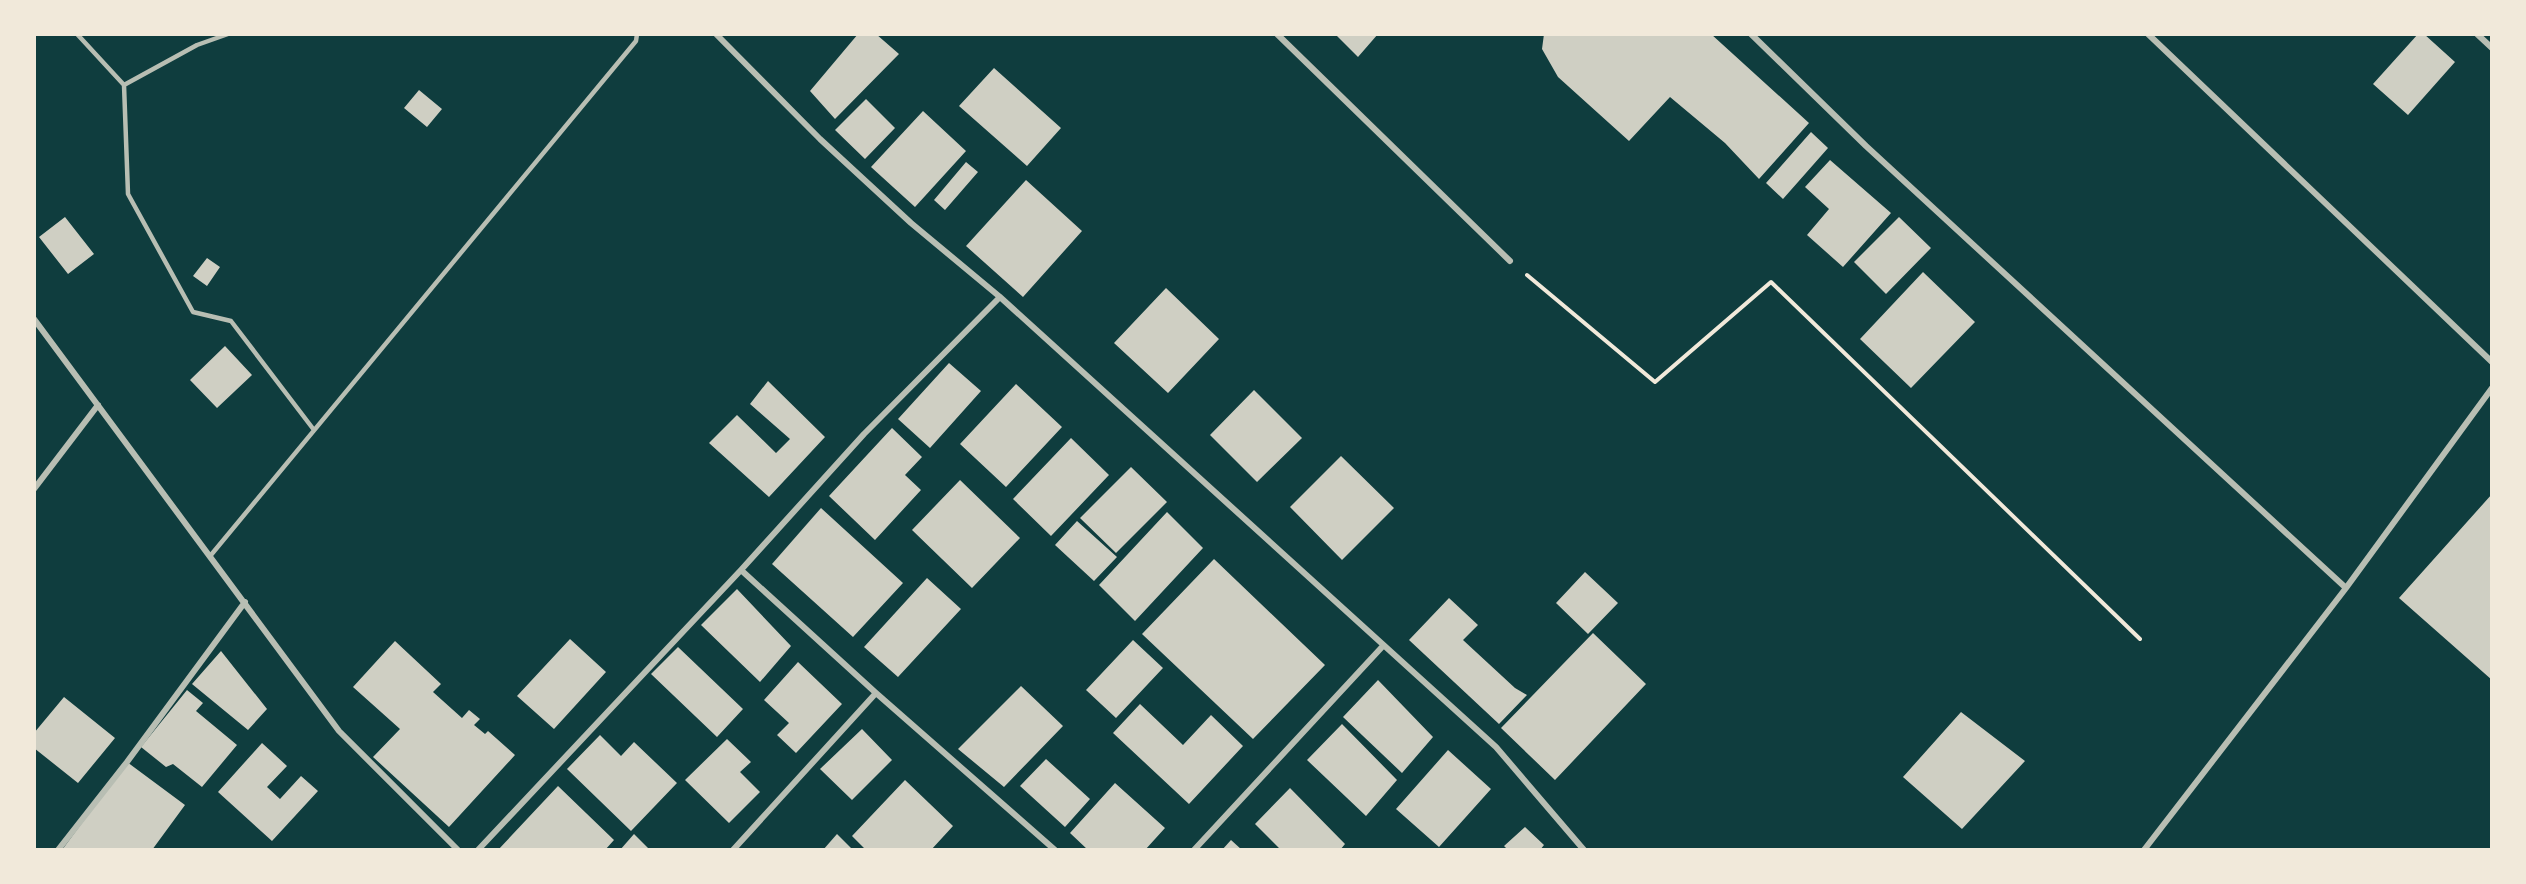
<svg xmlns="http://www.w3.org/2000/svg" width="2526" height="884" viewBox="0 0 2526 884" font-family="Jost,sans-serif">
	<rect width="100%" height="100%" fill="#0f3d3e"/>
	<path fill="#cfcfc3" d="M858 34H876L899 54 835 119 810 91Z
		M1335 34H1378L1358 57Z
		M1544 34H1711L1809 123 1759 179 1725 143 1670 97 1629 141 1558 77 1542 49Z
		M2418 34H2424L2455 62 2408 115 2373 84Z
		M994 68 1061 128 1027 166 959 106Z
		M419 90 442 109 427 127 404 108Z
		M866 99 895 128 865 159 835 130Z
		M923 111 966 151 915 207 871 167Z
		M1811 132 1828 148 1783 199 1766 183Z
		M1830 160 1891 213 1843 267 1807 235 1829 209 1805 187Z
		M966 162 978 172 945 210 934 200Z
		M1026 180 1082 231 1023 297 966 246Z
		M65 217 94 254 68 274 39 237Z
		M1899 217 1931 248 1886 294 1854 262Z
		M207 258 220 267 207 286 193 276Z
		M1923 272 1975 322 1911 388 1860 339Z
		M1166 288 1219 339 1168 393 1114 343Z
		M225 346 252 375 217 408 190 380Z
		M949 363 981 391 930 448 898 419Z
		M768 381 825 437 769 497 709 443 737 415 776 453 790 439 750 404Z
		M1016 384 1062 427 1006 487 960 444Z
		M1254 390 1302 438 1257 482 1210 435Z
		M892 428 922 457 905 475 921 490 875 540 829 496Z
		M1071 438 1109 475 1051 536 1013 499Z
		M1341 456 1394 508 1342 560 1290 507Z
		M1131 467 1167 502 1116 553 1080 518Z
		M960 480 1020 538 972 588 912 530Z
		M2492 494V680L2399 598Z
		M821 508 903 583 853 637 772 564Z
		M1167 512 1203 548 1135 621 1099 585Z
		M1077 521 1117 557 1094 581 1055 545Z
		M1214 559 1325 665 1253 739 1142 634Z
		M1585 572 1618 603 1588 634 1556 603Z
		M927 578 961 609 898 677 864 647Z
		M737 589 791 646 760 682 701 625Z
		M1449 598 1478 625 1463 640 1515 688 1527 695 1499 724 1409 640Z
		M1593 633 1646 684 1555 780 1501 728Z
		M570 639 606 672 554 729 517 696Z
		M1133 640 1163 668 1116 718 1086 690Z
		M395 641 441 684 433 692 462 718 469 710 480 719 474 725 485 734 488 731 515 755 449 827 373 757 400 729 353 687Z
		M678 647 743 709 717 737 651 674Z
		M221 651 267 709 248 730 192 684Z
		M798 662 842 704 796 753 777 735 789 723 764 700Z
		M1378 680 1433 737 1402 773 1343 717Z
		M1021 686 1063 726 1004 787 958 749Z
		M187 690 203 703 196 711 237 745 202 787 173 764 166 767 141 747Z
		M64 697 115 738 78 783 34 748V733Z
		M1140 704 1183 745 1211 715 1243 746 1189 804 1113 733Z
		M1961 712 2025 761 1962 829 1903 777Z
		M1342 724 1397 780 1366 816 1307 760Z
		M862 729 892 760 852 800 820 769Z
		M600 735 621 756 634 742 677 783 631 831 567 769Z
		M727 739 751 762 740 772 760 792 729 823 685 780Z
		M262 743 287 766 267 787 280 799 301 776 318 791 272 841 218 792Z
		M1448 750 1491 789 1439 847 1396 809Z
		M1046 759 1090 799 1065 827 1020 786Z
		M127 762 185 805 152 850H62Z
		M905 780 953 826 931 850H866L852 836Z
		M1115 783 1165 828 1145 850H1088L1070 833Z
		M558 786 614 840 605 850H498Z
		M1290 788 1345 844 1340 850H1281L1255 824Z
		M1525 827 1544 845 1540 850H1508L1504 846Z
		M634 834 650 850H620Z
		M837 834 853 850H823Z
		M1231 840 1242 850H1222Z"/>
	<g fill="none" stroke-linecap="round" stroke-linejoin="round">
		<path stroke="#f1e9da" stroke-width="4" d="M1527 275 1655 382 1771 282 2140 639"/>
		<path stroke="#b8beb3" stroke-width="4.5" d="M77 34 124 85 197 45 228 34
			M124 85 128 194 193 312 231 321 314 430
			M211 555 636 41 637 34"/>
		<path stroke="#b8beb3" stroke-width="6" d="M716 34 820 139 911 223 1000 297 1496 747 1584 850
			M1277 34 1510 261
			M1751 34 1866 146 2346 588
			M2148 34 2492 362
			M2477 34 2492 48
			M34 319 339 731 458 850
			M34 489 98 405
			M741 570 876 693 1055 850
			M58 850 127 762 245 602
			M478 850 741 570 864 434 1000 297
			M733 850 876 693
			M1194 850 1382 647
			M2144 850 2346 588 2492 388"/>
	</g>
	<rect width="2526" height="884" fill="none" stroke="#f1e9da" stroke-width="72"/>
</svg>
